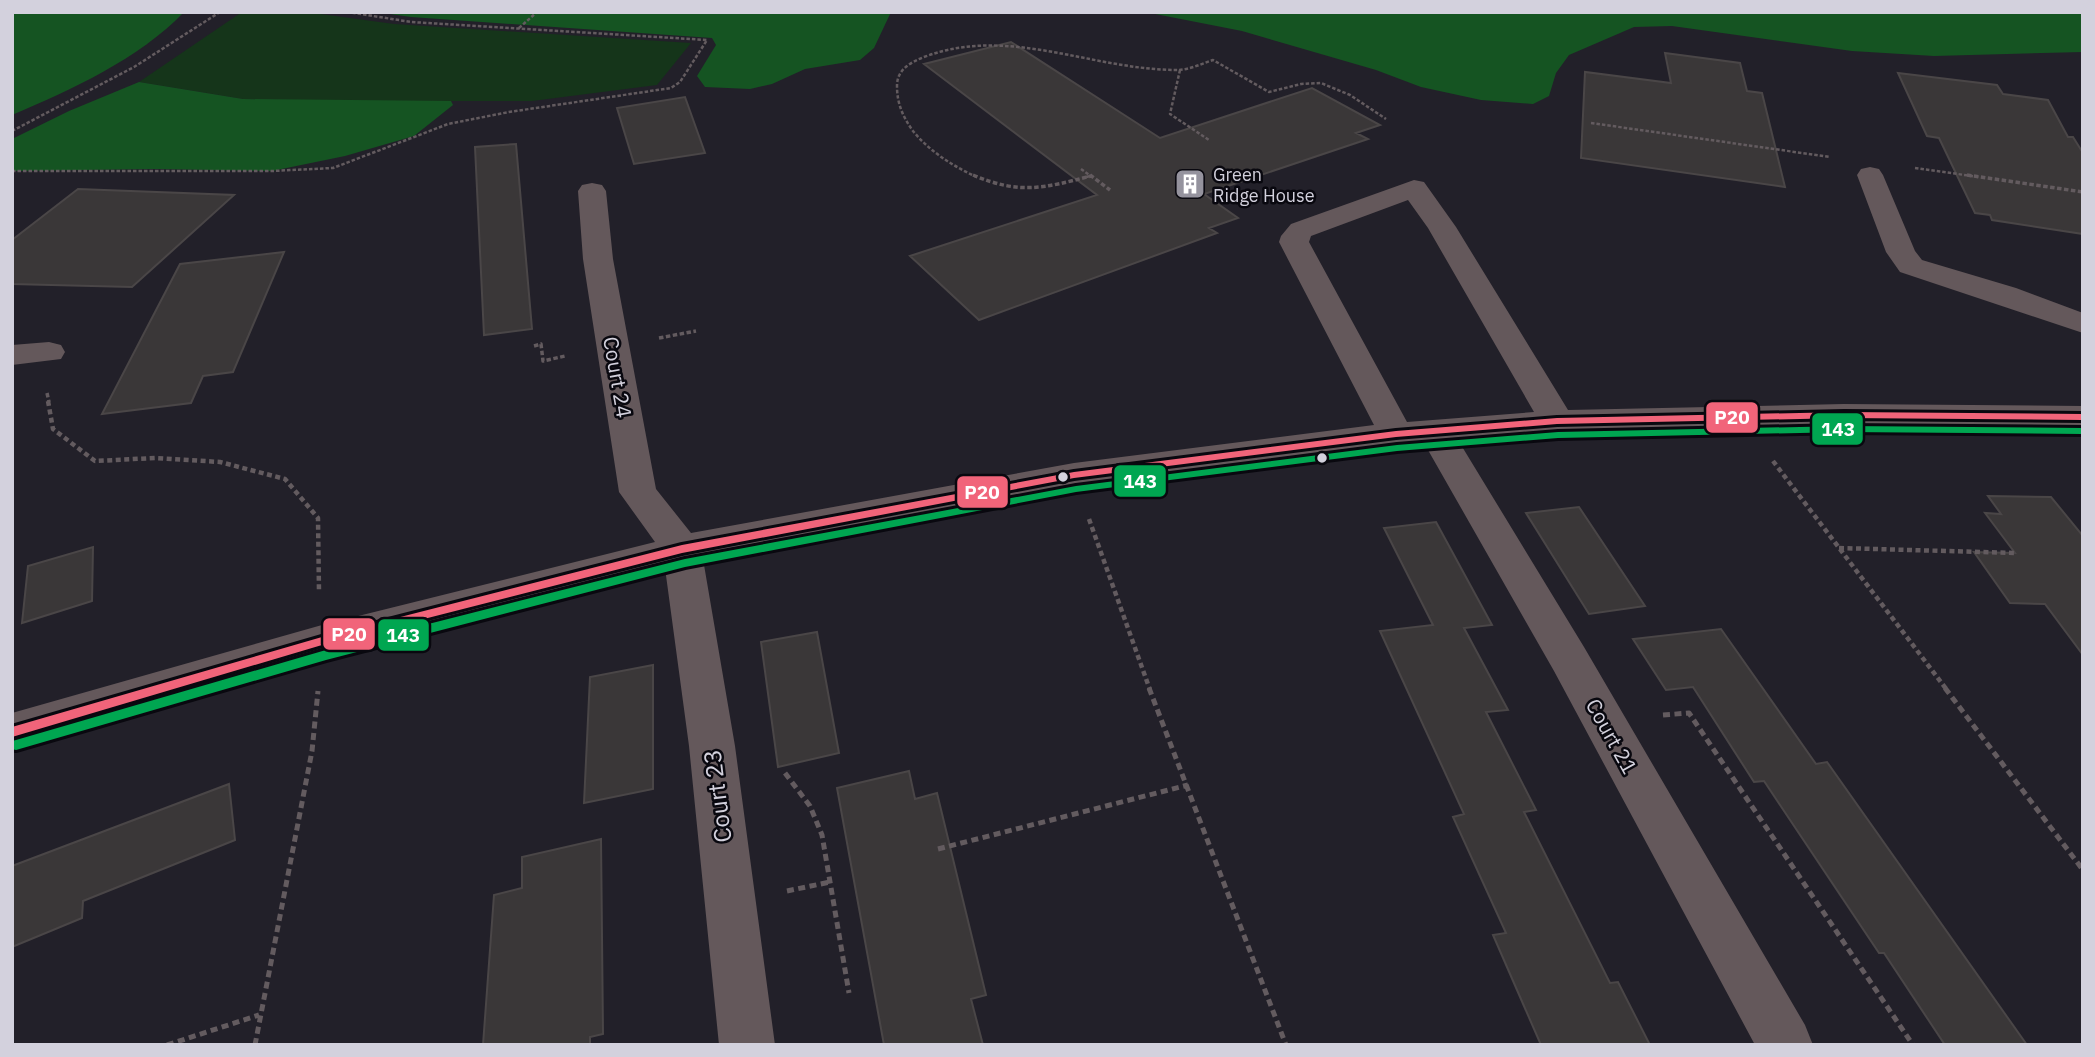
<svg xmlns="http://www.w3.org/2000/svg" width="2095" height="1057" viewBox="0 0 2095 1057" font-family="'IBM Plex Sans',sans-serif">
	<rect width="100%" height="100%" fill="#222029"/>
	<path fill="#15351a" d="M242 12H306L394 24 691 43 657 85 532 101H354L243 99 139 82Z"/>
	<path fill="#155422" d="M12 12H184C139 59 71 90 12 115Z
		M376 12H891L874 48 860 60 805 69 772 84 750 89 705 87 697 76 716 45 712 38 411 17Z
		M1145 12H2083V52L1934 56 1852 51 1672 26 1634 27 1569 55 1556 73 1549 96 1533 104 1481 100 1421 87 1376 70 1242 31Z
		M139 82 243 99 451 101 453 105 414 136 345 156 272 171 155 169 12 171V139L69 111Z"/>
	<path fill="#3a3738" stroke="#4a4647" stroke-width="2" d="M1011 42 1160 138 1312 88 1380 125 1356 133 1368 139 1204 194 1238 218 1209 228 1217 233 979 320 910 256 1097 195 924 64Z
		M1665 53 1740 63 1747 91 1762 93 1785 187 1581 158 1585 72 1671 83Z
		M1898 73 1997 85 2003 94 2048 100 2068 137H2073L2083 153V234L1992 220 1990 215 1975 213 1939 138 1927 136Z
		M685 97 705 153 634 164 617 108Z
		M516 144 532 329 484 335 475 147Z
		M78 189 234 195 132 287 12 284V240Z
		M284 252 233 372 203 376 191 403 102 414 180 264Z
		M1988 496 2051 497 2083 536V655L2045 604 2010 603 1974 552 2015 553 1985 513 2001 514Z
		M1579 507 1645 606 1589 614 1526 513Z
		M1436 522 1492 625 1464 628 1508 710 1486 712 1536 810 1524 812 1610 983 1618 982 1650 1045H1541L1493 935 1506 933 1453 817 1464 814 1380 631 1433 625 1384 528Z
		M93 547 92 601 22 623 28 566Z
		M1721 629 1816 764 1827 762 2027 1045H1945L1884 953H1879L1764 781 1754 782 1693 687 1666 690 1633 639Z
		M817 632 839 753 778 767 761 642Z
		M653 665V789L584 803 590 677Z
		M909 771 915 799 937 793 986 995 971 999 983 1045H884L837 788Z
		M229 784 235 840 83 901 82 918 12 947V866Z
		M601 839 603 1034 590 1037V1045H483L494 895 522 888V857Z"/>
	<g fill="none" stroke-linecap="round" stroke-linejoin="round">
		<path stroke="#635b5f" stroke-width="2.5" stroke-dasharray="3.5 2" stroke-linecap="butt" d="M519 28 537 12
			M1180 70 1170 114 1209 140
			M1591 123 1830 157
			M12 131 134 67 220 12
			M1915 168 1979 177
			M1081 169 1092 177
			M12 171H272L333 168 448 124 509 112 671 88 680 82 707 40 411 22 348 12
			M977 177C954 167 929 151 913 131 903 117 897 104 897 86 897 70 909 63 924 57 1008 25 1092 70 1177 70 1189 70 1201 64 1213 60L1269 92 1301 84 1321 83 1350 95 1386 119
			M1086 177 1091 176"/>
		<path stroke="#635b5f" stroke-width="3.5" stroke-dasharray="4.5 2.5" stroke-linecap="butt" d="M973 175C1020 195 1044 188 1091 176
			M1090 175 1110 190
			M1967 175 2083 192
			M659 338 696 331
			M534 346 541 344 543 361 565 356
			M47 393 49 402"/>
		<path stroke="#635b5f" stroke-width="4.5" stroke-dasharray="5 3.5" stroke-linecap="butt" d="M48 401 53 429 95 461 155 458 220 462 285 479 318 518 319 592
			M1773 461 1947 690
			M1089 519 1150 690
			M1839 548 2017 553"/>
		<path stroke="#635b5f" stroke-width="5" stroke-dasharray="7 4.5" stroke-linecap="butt" d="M1149 688 1286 1045
			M1945 688 2083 870
			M1663 715 1689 713 1913 1045
			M785 773 810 806 822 835 849 993
			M938 849 1188 785
			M787 891 830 882
			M167 1045 259 1015
			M255 1045 312 751 318 691"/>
		<path fill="#64585b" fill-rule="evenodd" d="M1870 167 1879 169 1883 175 1915 251 1922 260 2016 288 2083 313V333L1900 272 1886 252 1857 175 1861 169Z
			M1414 180 1424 182 1456 227 1568 410 1844 404 2083 406V428C1874 426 1665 423 1458 440L1584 647 1805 1025 1813 1045H1755L1554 671 1424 443 1074 487 703 559 735 746 775 1045H719L689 746 665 568 322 657 12 751V713L322 625 655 542 619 492 583 259 578 191 582 185 592 183 602 185 606 191 613 259 656 489 691 533 1074 463 1374 425 1279 242 1281 236 1291 224ZM1408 200 1428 228 1534 412 1407 422 1309 242 1311 236Z
			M49 342 61 345 65 352 61 359 12 365V345Z"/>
		<g stroke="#09080f" stroke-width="6">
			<path id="bus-1" d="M1844 412 2083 414V420L1844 418 1557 424 1396 437 1074 478 682 553 322 645 12 737V727L322 637 682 545 1074 472 1396 431 1557 418Z"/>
		</g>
		<g stroke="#09080f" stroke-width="6">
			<path id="bus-2" d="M1844 426 2083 428V434L1844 432 1558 438 1397 451 1076 492 685 567 326 660 16 750 12 749V741L16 740 326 650 685 559 1076 486 1397 445 1558 432Z"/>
		</g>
		<use href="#bus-1" fill="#f1647a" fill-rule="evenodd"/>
		<use href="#bus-2" fill="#00a651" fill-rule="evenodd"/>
	</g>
	<defs>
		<g id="building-square" transform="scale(1.575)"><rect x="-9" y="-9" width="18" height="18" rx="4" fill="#95939e" stroke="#09080f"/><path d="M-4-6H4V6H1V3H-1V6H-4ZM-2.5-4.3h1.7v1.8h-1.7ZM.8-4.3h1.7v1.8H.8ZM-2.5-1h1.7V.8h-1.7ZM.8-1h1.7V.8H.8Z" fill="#fff"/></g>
	</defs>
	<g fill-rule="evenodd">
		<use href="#building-square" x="1190" y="184"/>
	</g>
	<g fill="#d3d1dd" stroke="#09080f" stroke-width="2.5">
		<circle cx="1322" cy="458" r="6"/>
		<circle cx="1063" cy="477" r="6"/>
	</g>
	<g text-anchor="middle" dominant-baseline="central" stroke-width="5" stroke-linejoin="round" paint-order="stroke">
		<g font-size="18" fill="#d3d1dd" stroke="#09080f" text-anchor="start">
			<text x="1213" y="174">Green<tspan x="1213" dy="21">Ridge House</tspan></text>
		</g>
		<g font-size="21" fill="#d3d1dd" stroke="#09080f">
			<text transform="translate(618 377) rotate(80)">Court 24</text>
			<text transform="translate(1612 736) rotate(61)">Court 21</text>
		</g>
		<g font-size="24" fill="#d3d1dd" stroke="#09080f">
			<text transform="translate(717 796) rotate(-97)">Court 23</text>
		</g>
	</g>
	<g stroke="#09080f" stroke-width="2.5">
		<rect x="1705" y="401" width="54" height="33" rx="7" fill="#f1647a"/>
		<rect x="1811" y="412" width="53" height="34" rx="7" fill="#00a651"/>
		<rect x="1113" y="464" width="54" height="34" rx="7" fill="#00a651"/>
		<rect x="956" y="475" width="53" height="34" rx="7" fill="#f1647a"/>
		<rect x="322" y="617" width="54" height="34" rx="7" fill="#f1647a"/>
		<rect x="377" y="618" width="53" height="34" rx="7" fill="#00a651"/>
	</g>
	<g font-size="19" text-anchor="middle" font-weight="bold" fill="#fff">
		<text x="1732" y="424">P20</text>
		<text x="1838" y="436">143</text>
		<text x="1140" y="488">143</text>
		<text x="982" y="499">P20</text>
		<text x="349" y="641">P20</text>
		<text x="403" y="642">143</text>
	</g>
	<rect width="2095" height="1057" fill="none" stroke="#d3d1dd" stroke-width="28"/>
</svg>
